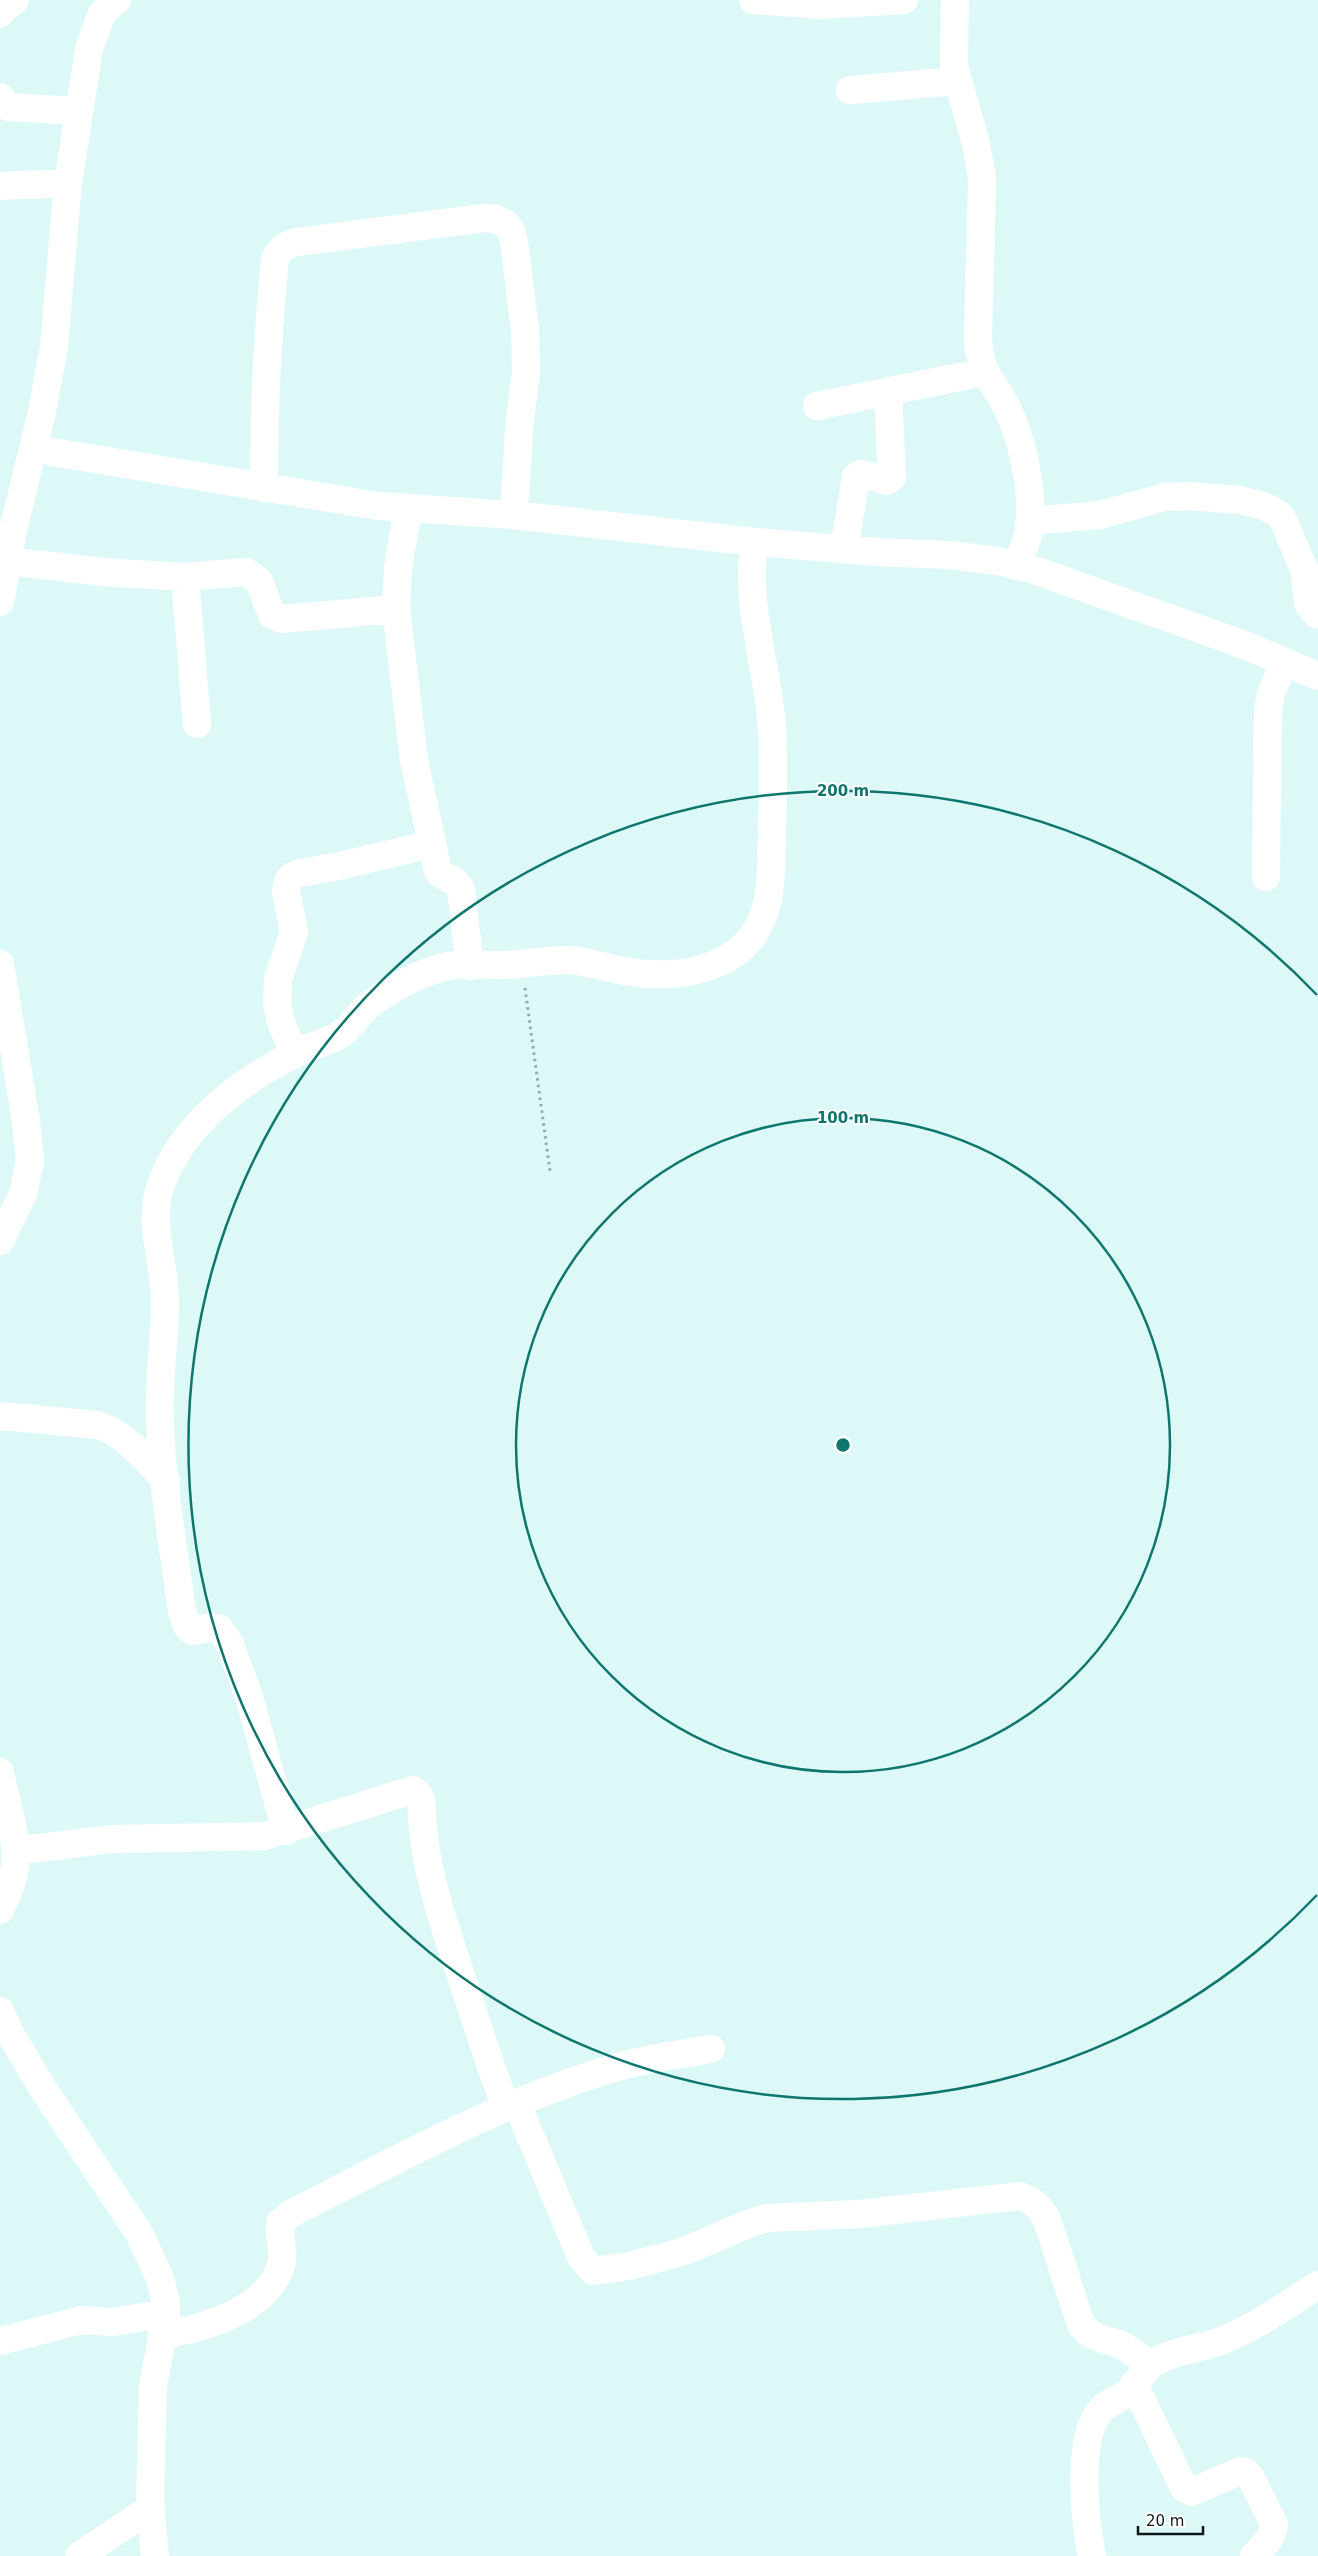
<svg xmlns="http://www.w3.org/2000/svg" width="1318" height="2556" viewBox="0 0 1318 2556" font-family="'DejaVu Sans',sans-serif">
	<rect width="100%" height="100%" fill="#dcf9f8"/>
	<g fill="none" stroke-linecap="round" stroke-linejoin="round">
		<path stroke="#94aaa9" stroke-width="3" stroke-dasharray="2.5 4" stroke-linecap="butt" d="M525 988 550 1171"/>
		<path stroke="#fff" stroke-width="28" d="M753 0 822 5 904 0
			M955 0 954 66 976 144 982 177 978 341C981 376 992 378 1006 406 1024 441 1038 507 1025 545 1022 552 1018 559 1015 566
			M0 14 1 10 15 0
			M850 90 957 81
			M0 97 8 107 77 111
			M0 186 68 183
			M817 406 984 372
			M34 449 378 506 514 515 755 542 877 552 949 555 997 561 1034 570 1242 644 1318 676
			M264 488C264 409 267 337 275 259 280 248 285 245 297 242L484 218 496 219 506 224 511 231 514 241 525 330 526 371 519 429 514 515
			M408 509 398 567 396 609 414 760 438 871C445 880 457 878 461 890L470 966
			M1029 521 1100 515 1165 497 1190 496 1239 500 1264 506 1279 514 1285 524 1305 572 1308 604 1318 615
			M844 549 856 477 861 474 887 481 892 477 888 391
			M8 561 103 572 185 577 246 572 259 581 272 615 281 619 396 609
			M185 577 197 724
			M0 602 13 530 42 412 54 346 68 183 89 49 102 13 117 0
			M1266 877 1268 710 1271 693 1285 662
			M0 964 26 1121 30 1161 23 1194 0 1241
			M294 1054 280 1019 277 1002 278 979 294 932 286 892 288 881 292 876 300 873 335 867 432 844
			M0 1416 98 1425C126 1434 145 1459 166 1480
			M0 1772C6 1804 20 1840 14 1873 12 1885 5 1898 0 1910
			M286 1831 250 1700 230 1644 219 1628 210 1627 193 1631 188 1628 182 1612C174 1550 162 1486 160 1423 158 1382 165 1342 165 1301 165 1264 148 1224 160 1187 182 1124 241 1080 299 1052 312 1045 328 1043 341 1034 351 1027 357 1016 367 1007 388 989 421 972 448 966 468 962 489 966 509 965 530 964 549 959 570 960 590 962 610 969 630 972 675 979 735 971 758 927 773 900 771 867 772 837 772 797 775 755 771 715 765 661 744 595 755 542
			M15 1851 112 1839 265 1836 413 1790 419 1795 421 1800C423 1865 441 1917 462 1978 476 2022 490 2065 506 2108
			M0 2011 10 2033 40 2084 139 2233 160 2278 166 2303 165 2321 153 2387 150 2500 155 2556
			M517 2104 581 2257 593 2271 629 2266 682 2252 753 2222 768 2218 859 2214 1020 2196C1034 2201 1040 2207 1047 2220L1081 2324C1092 2340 1104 2338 1121 2345 1131 2349 1141 2359 1150 2365
			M163 2335C204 2328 271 2310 282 2261 284 2248 278 2235 280 2223L292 2213C399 2159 505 2099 621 2066 650 2058 681 2054 711 2049
			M0 2341 82 2320 113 2322 166 2313
			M1134 2384 1184 2488 1192 2492 1240 2471 1246 2472 1251 2478 1274 2524C1274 2538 1263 2546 1254 2556
			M79 2556 150 2509
			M1092 2556C1085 2522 1075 2436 1102 2409 1110 2401 1122 2398 1130 2391 1139 2382 1143 2369 1155 2362 1175 2350 1201 2349 1223 2340 1257 2327 1287 2304 1318 2285"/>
	</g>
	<g fill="none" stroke="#0f766e" stroke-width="2.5">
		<circle cx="843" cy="1445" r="327"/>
		<path d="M1317 1895A654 654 0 1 1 1317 995"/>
	</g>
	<circle cx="843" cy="1445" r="8" fill="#0f766e" stroke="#fff" stroke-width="2.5"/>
	<g font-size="15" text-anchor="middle" font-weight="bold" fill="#0f766e" stroke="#fff" stroke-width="4" stroke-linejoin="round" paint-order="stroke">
		<text x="843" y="796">200 m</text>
		<text x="843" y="1123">100 m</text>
	</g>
	<path d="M1138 2526v8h65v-8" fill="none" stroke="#0d1817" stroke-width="2.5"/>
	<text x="1146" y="2526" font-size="15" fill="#0d1817" stroke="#ffffff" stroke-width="4" paint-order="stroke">20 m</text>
</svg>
